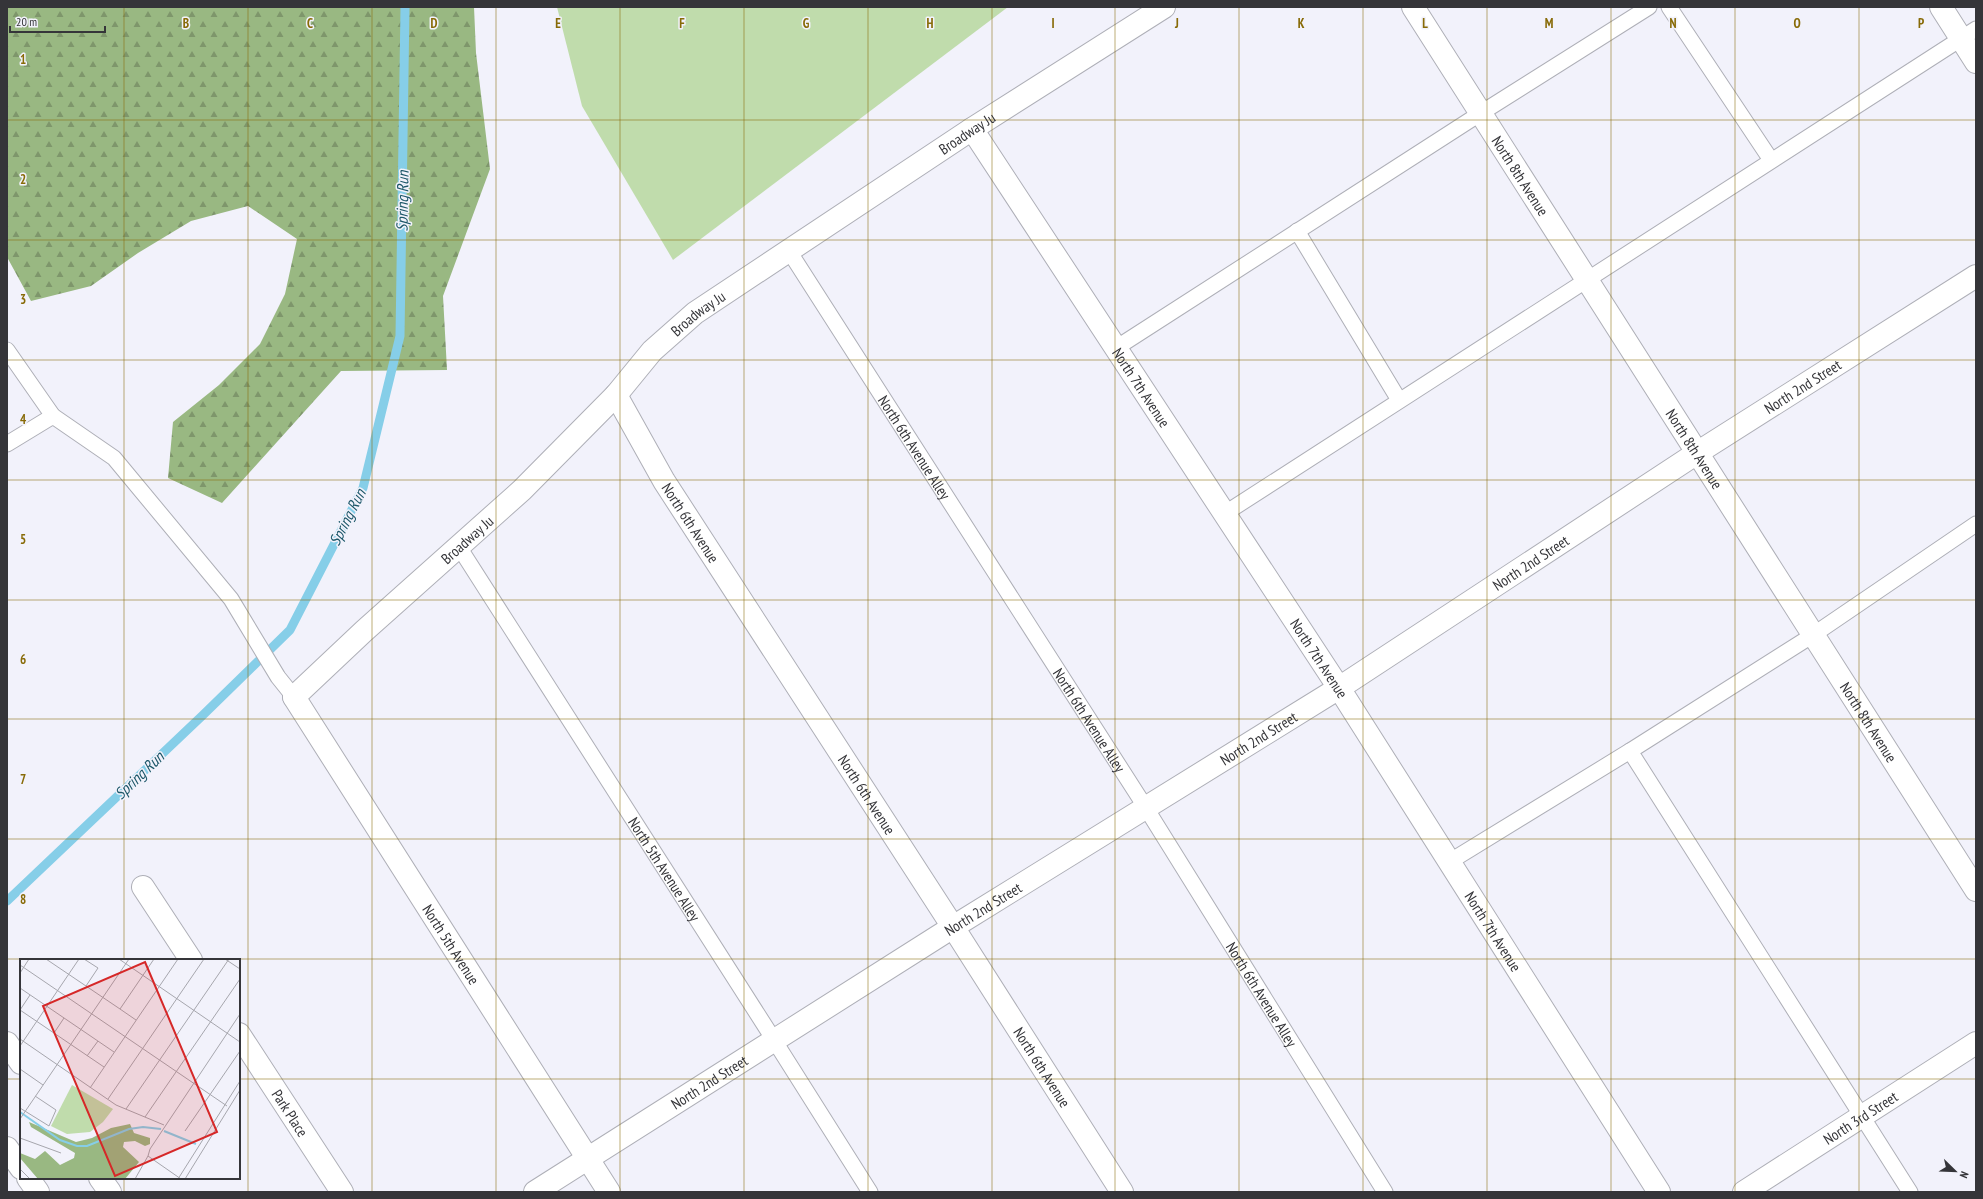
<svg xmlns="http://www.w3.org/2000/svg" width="1983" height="1199" viewBox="0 0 1983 1199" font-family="'PT Sans Narrow',sans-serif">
	<defs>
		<pattern id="forest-firs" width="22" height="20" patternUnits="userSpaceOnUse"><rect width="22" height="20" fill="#99b882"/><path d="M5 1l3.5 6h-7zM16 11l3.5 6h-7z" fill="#7e966b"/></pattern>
	</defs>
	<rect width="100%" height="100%" fill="#f2f2fb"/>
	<path fill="url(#forest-firs)" d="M7 7H474L476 53 490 169 443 296 447 370 341 371 222 503 168 478 173 422 219 385 260 344 285 294 297 239 248 206 191 221 138 253 91 286 31 301 7 257Z"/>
	<path fill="#c0dcac" d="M557 7H1008L673 260 582 106Z"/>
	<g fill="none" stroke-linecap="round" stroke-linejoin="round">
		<path stroke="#86cee8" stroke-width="9" d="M7 901 203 715 290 630 363 488 400 336 405 7"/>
		<g stroke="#aeafb7" stroke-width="17">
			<g id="lane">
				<path d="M1669 7 1771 160"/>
				<path d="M1297 231 1399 400"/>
				<path id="s1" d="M789 251 1146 808 1385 1192"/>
				<path d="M1116 348 1481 113 1649 7"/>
				<path d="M7 350 53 416"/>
				<path d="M7 444 53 416 114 458 231 599 278 677 294 697"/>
				<path d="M1224 514 1976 29"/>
				<path id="s2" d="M459 547 774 1040 870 1192"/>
				<path d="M1449 862 1630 751"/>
				<path d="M1910 1192 1630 751 1813 635 1976 524"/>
			</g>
		</g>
		<g stroke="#aeafb7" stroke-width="24">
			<g id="street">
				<path id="s3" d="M1413 7 1976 890"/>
				<path d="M1941 7 1976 62"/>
				<path id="s4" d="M972 129 1339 688 1659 1192"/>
				<path id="s5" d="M616 395 664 481 953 927 1122 1192"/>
				<path id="s6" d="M294 697 609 1192"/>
				<path d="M143 887 191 960"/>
				<path id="s7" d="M239 1034 342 1192"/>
				<path id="s8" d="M535 1192 953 927 1339 688 1697 453 1976 276"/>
				<path id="s9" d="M1744 1192 1976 1043"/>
			</g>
		</g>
		<g stroke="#aeafb7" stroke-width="24">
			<g id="secondary">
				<path id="s10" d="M294 697 364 631 522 490 616 395 652 351 695 313 972 129 1164 7"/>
			</g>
		</g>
		<g stroke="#aeafb7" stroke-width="24">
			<path id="primary" d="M7 1043 21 1063
				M7 1148 21 1168
				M28 1178 38 1192
				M100 1178 110 1192"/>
		</g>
		<use href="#lane" stroke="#fff" stroke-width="15"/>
		<use href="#street" stroke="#fff" stroke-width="22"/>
		<use href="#secondary" stroke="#fff" stroke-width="22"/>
		<use href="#primary" stroke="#fff" stroke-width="22"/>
	</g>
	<path fill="none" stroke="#886b08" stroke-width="1" stroke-opacity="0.55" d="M124 7V960M248 7V1192M372 7V1192M496 7V1192M620 7V1192M744 7V1192M868 7V1192M992 7V1192M1115 7V1192M1239 7V1192M1363 7V1192M1487 7V1192M1611 7V1192M1735 7V1192M1859 7V1192M7 120H1976M7 240H1976M7 360H1976M7 480H1976M7 600H1976M7 719H1976M7 839H1976M7 959H1976M7 1079H21M239 1079H1976M124 1178V1192"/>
	<g text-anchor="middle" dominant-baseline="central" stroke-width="3" stroke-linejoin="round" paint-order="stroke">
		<g font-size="15" fill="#353539" stroke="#f2f2fb">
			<text stroke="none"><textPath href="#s10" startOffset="882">Broadway Ju</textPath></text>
			<text stroke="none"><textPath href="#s3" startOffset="200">North 8th Avenue</textPath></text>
			<text stroke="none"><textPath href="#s10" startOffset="558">Broadway Ju</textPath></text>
			<text stroke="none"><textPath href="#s8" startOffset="1502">North 2nd Street</textPath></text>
			<text stroke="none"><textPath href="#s4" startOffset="309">North 7th Avenue</textPath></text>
			<text stroke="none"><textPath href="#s1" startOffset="233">North 6th Avenue Alley</textPath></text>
			<text stroke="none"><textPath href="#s3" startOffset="524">North 8th Avenue</textPath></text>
			<text stroke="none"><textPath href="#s5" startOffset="148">North 6th Avenue</textPath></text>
			<text stroke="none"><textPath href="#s10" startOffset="234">Broadway Ju</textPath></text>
			<text stroke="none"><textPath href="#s8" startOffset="1178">North 2nd Street</textPath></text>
			<text stroke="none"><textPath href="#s4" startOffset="633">North 7th Avenue</textPath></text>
			<text stroke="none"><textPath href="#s1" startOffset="557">North 6th Avenue Alley</textPath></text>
			<text stroke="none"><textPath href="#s3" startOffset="848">North 8th Avenue</textPath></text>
			<text stroke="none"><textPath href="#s8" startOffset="854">North 2nd Street</textPath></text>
			<text stroke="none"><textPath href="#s5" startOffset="472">North 6th Avenue</textPath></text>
			<text stroke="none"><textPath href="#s2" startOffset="382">North 5th Avenue Alley</textPath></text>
			<text stroke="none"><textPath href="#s8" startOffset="530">North 2nd Street</textPath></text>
			<text stroke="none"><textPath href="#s4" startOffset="957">North 7th Avenue</textPath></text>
			<text stroke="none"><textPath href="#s6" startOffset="293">North 5th Avenue</textPath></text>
			<text stroke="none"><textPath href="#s1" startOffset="881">North 6th Avenue Alley</textPath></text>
			<text stroke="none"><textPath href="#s5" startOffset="796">North 6th Avenue</textPath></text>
			<text stroke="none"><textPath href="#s8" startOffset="206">North 2nd Street</textPath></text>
			<text stroke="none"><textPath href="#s7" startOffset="94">Park Place</textPath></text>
			<text stroke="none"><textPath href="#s9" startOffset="138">North 3rd Street</textPath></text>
		</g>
		<g font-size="16" font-style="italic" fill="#1c5769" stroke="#f2f2fb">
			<text transform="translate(402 201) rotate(-89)">Spring Run</text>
			<text transform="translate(347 517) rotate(-63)">Spring Run</text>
			<text transform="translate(139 775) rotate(-44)">Spring Run</text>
		</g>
	</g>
	<g transform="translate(20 959)">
		<rect width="220" height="220" fill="#f2f2fb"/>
		<path d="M9 163 56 183 72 179 91 169 110 165 114 174 130 179V185L125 187 115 182 104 183 103 188 119 203 105 220H18L0 199V194L15 200 25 192 40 206 54 199 55 194 11 168Z" fill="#99b882"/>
		<path d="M52 126 93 150 83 163 70 173 47 175 31 167Z" fill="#c0dcac"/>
		<path fill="none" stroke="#86cee8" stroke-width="2" d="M0 153 40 181 57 187H67L109 170 123 168 141 170M144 172 176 185"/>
		<path fill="none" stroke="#a6a6ad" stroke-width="1" d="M26 0 100 50 134 0M64 0 78 9 66 27M99 0 220 83M205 0 220 10M0 6 207 147M0 14 9 0M0 29 94 93M100 50 116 61M0 51 84 108M0 51 10 36M34 74 44 59M0 80 96 146 144 166M0 87 59 0M67 97 78 82M0 110 23 126M70 129 158 0M88 140 184 0M0 149 29 167 36 151 15 137M106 150 209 0M125 158 220 20M0 160 109 0M165 172 220 92M0 179 41 194M0 210 10 220M115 220 128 197M158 220 220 122M161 220 128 197 130 190 220 55M165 220 220 131"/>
		<path fill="#d62828" fill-opacity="0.15" stroke="#d62828" stroke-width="2" d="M125 3 197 173 95 217 23 47Z"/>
		<rect width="220" height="220" fill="none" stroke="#353539" stroke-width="2"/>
	</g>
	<g font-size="13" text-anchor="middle" font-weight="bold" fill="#886b08" stroke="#f2f2fb" stroke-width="3" stroke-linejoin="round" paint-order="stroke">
		<text x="186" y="28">B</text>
		<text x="310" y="28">C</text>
		<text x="434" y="28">D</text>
		<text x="558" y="28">E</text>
		<text x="682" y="28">F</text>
		<text x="806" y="28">G</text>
		<text x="930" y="28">H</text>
		<text x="1053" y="28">I</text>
		<text x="1177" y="28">J</text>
		<text x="1301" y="28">K</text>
		<text x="1425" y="28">L</text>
		<text x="1549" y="28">M</text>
		<text x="1673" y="28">N</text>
		<text x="1797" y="28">O</text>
		<text x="1921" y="28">P</text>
		<text x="23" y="64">1</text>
		<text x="23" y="184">2</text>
		<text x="23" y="304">3</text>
		<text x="23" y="424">4</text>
		<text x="23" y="544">5</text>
		<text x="23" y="664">6</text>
		<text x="23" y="784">7</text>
		<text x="23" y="904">8</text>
	</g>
	<rect width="1983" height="1199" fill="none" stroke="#353539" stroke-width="16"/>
	<g transform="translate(1955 1171) rotate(113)" stroke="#f2f2fb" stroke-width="3" paint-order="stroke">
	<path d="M0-3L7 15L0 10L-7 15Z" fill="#353539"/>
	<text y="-6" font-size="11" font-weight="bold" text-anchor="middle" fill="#353539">N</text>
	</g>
	<path d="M10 26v6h95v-6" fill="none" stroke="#353539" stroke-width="2"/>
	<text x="16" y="26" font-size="12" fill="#353539" stroke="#f2f2fb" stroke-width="3" paint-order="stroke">20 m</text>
</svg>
